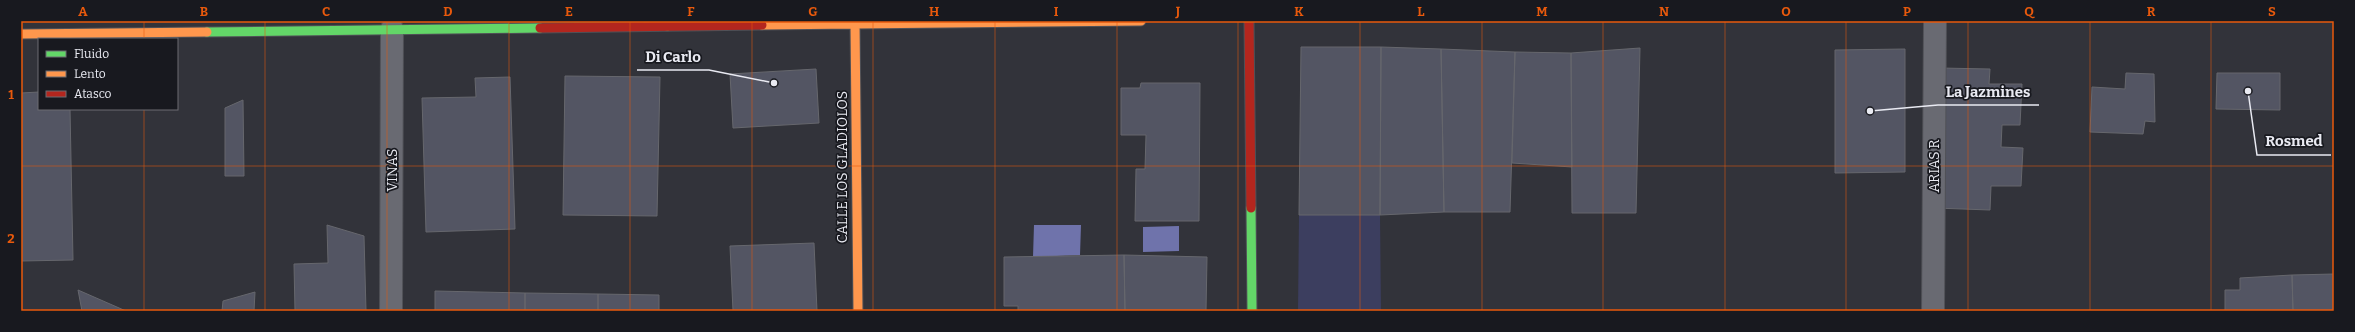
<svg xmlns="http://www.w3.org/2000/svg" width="2355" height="332" viewBox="0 0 2355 332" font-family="Bitter,serif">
	<rect width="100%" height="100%" fill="#32333a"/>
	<path fill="#3c3e5f" d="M1299 215H1380L1381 311H1298Z"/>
	<path fill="#6f73ab" d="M1034 225H1081L1080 255 1033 257Z
		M1179 226V251L1143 252V227Z"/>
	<path fill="#535563" stroke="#66676d" d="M1301 47H1381L1380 215H1299Z
		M1381 47 1441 49 1444 212 1380 215Z
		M1640 48 1636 213H1572L1571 53Z
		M1441 49 1515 52 1510 212H1444Z
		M1905 49V172L1835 173V50Z
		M1515 52 1571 53 1572 167 1512 163Z
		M1940 68 1990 69 1989 84H2022L2020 125H2002L2001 147 2023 148 2021 186H1991L1990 210 1935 208Z
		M816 69 819 123 733 128 730 74Z
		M2126 73 2154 74 2155 122 2145 121 2143 134 2090 132 2092 87 2125 89Z
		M2217 73H2280V110L2216 109Z
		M565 76 660 77 657 216 563 215Z
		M510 77 515 229 426 232 422 98 476 97 475 78Z
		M1141 83H1200L1199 221H1135L1136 169H1145L1146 135H1121V88H1140Z
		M39 92V109H70L73 260 21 261V93Z
		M243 100 244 176H225V108Z
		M327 225 364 236 366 311H295L294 264 328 263Z
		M814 243 817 311H733L730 246Z
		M1124 255 1207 257 1206 311H1125Z
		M1124 255 1125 311H1018V306H1004V257Z
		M2334 274V311H2293L2292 275Z
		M2292 275 2293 311H2225V290H2240V278Z
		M78 290 126 311H82Z
		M435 291 525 293V311H435Z
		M255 292 254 311H222L223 301Z
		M525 293 598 294V311H525Z
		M598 294 659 295V311H598Z"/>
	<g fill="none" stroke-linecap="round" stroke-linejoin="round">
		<g stroke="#505157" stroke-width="24">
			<path id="street" d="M391 311 392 29
				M1933 311 1935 21"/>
		</g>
		<g stroke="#505157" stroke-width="11">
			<path id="fast" d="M648 21 667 26
				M207 32 540 28
				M1251 208 1252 311"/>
		</g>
		<g stroke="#505157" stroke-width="11">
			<path id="slow" d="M855 23 858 311
				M762 25 1141 21
				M21 34 207 32"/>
		</g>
		<g stroke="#505157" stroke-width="11">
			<path id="jam" d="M1249 21 1251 208
				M540 28 762 25"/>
		</g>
		<use href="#street" stroke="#696a72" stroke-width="22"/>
		<use href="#fast" stroke="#63d668" stroke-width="9"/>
		<use href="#slow" stroke="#ff974d" stroke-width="9"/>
		<use href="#jam" stroke="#b3261e" stroke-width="9"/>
	</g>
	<path fill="none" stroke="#e8590c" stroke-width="1" stroke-opacity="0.55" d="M144 21V39M265 21V311M387 21V311M509 21V311M630 21V311M752 21V311M873 21V311M995 21V311M1117 21V311M1238 21V311M1360 21V311M1482 21V311M1603 21V311M1725 21V311M1846 21V311M1968 21V311M2090 21V311M2211 21V311M144 109V311M21 166H2334"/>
	<g text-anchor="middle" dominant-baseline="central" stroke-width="3.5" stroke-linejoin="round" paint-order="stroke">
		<g font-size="14" fill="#e9eaf2" stroke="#18191f">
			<text transform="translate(1934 166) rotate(-90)">ARIAS R</text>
			<text transform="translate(842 167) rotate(-90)">CALLE LOS GLADIOLOS</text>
			<text transform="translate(392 170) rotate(-90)">VINAS</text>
		</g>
	</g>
	<path fill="none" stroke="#e9eaf2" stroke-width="1.5" d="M774 83L709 70H637M1870 111L1938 105H2039M2248 91L2257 155H2331"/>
	<g fill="#e9eaf2" stroke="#18191f" stroke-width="1.5">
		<circle cx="774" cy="83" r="4"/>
		<circle cx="1870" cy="111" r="4"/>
		<circle cx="2248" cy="91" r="4"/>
	</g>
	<g font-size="15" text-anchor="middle" font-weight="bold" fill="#e9eaf2" stroke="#18191f" stroke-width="3.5" stroke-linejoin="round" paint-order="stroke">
		<text x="673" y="62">Di Carlo</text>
		<text x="1988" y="97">La Jazmines</text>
		<text x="2294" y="146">Rosmed</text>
	</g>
	<rect width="2355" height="332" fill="none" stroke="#18191f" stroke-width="44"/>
	<rect x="38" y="38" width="140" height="72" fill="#18191f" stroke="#6c6d73"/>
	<rect x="46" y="51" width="20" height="6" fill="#63d668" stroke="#6c6d73"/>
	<text x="74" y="58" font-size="12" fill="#e9eaf2">Fluido</text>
	<rect x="46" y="71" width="20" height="6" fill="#ff974d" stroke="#6c6d73"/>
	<text x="74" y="78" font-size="12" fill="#e9eaf2">Lento</text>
	<rect x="46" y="91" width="20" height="6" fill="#b3261e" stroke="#6c6d73"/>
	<text x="74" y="98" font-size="12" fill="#e9eaf2">Atasco</text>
	<rect x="22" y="22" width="2311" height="288" fill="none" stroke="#e8590c" stroke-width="1.5"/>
	<g font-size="13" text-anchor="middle" font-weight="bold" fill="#e8590c">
		<text x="83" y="16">A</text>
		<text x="204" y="16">B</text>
		<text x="326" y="16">C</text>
		<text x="448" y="16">D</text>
		<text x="569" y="16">E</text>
		<text x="691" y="16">F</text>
		<text x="813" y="16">G</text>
		<text x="934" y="16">H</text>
		<text x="1056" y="16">I</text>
		<text x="1178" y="16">J</text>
		<text x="1299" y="16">K</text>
		<text x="1421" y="16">L</text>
		<text x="1542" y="16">M</text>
		<text x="1664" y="16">N</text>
		<text x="1786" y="16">O</text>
		<text x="1907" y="16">P</text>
		<text x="2029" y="16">Q</text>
		<text x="2151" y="16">R</text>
		<text x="2272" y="16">S</text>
		<text x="11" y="99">1</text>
		<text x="11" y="243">2</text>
	</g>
</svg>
